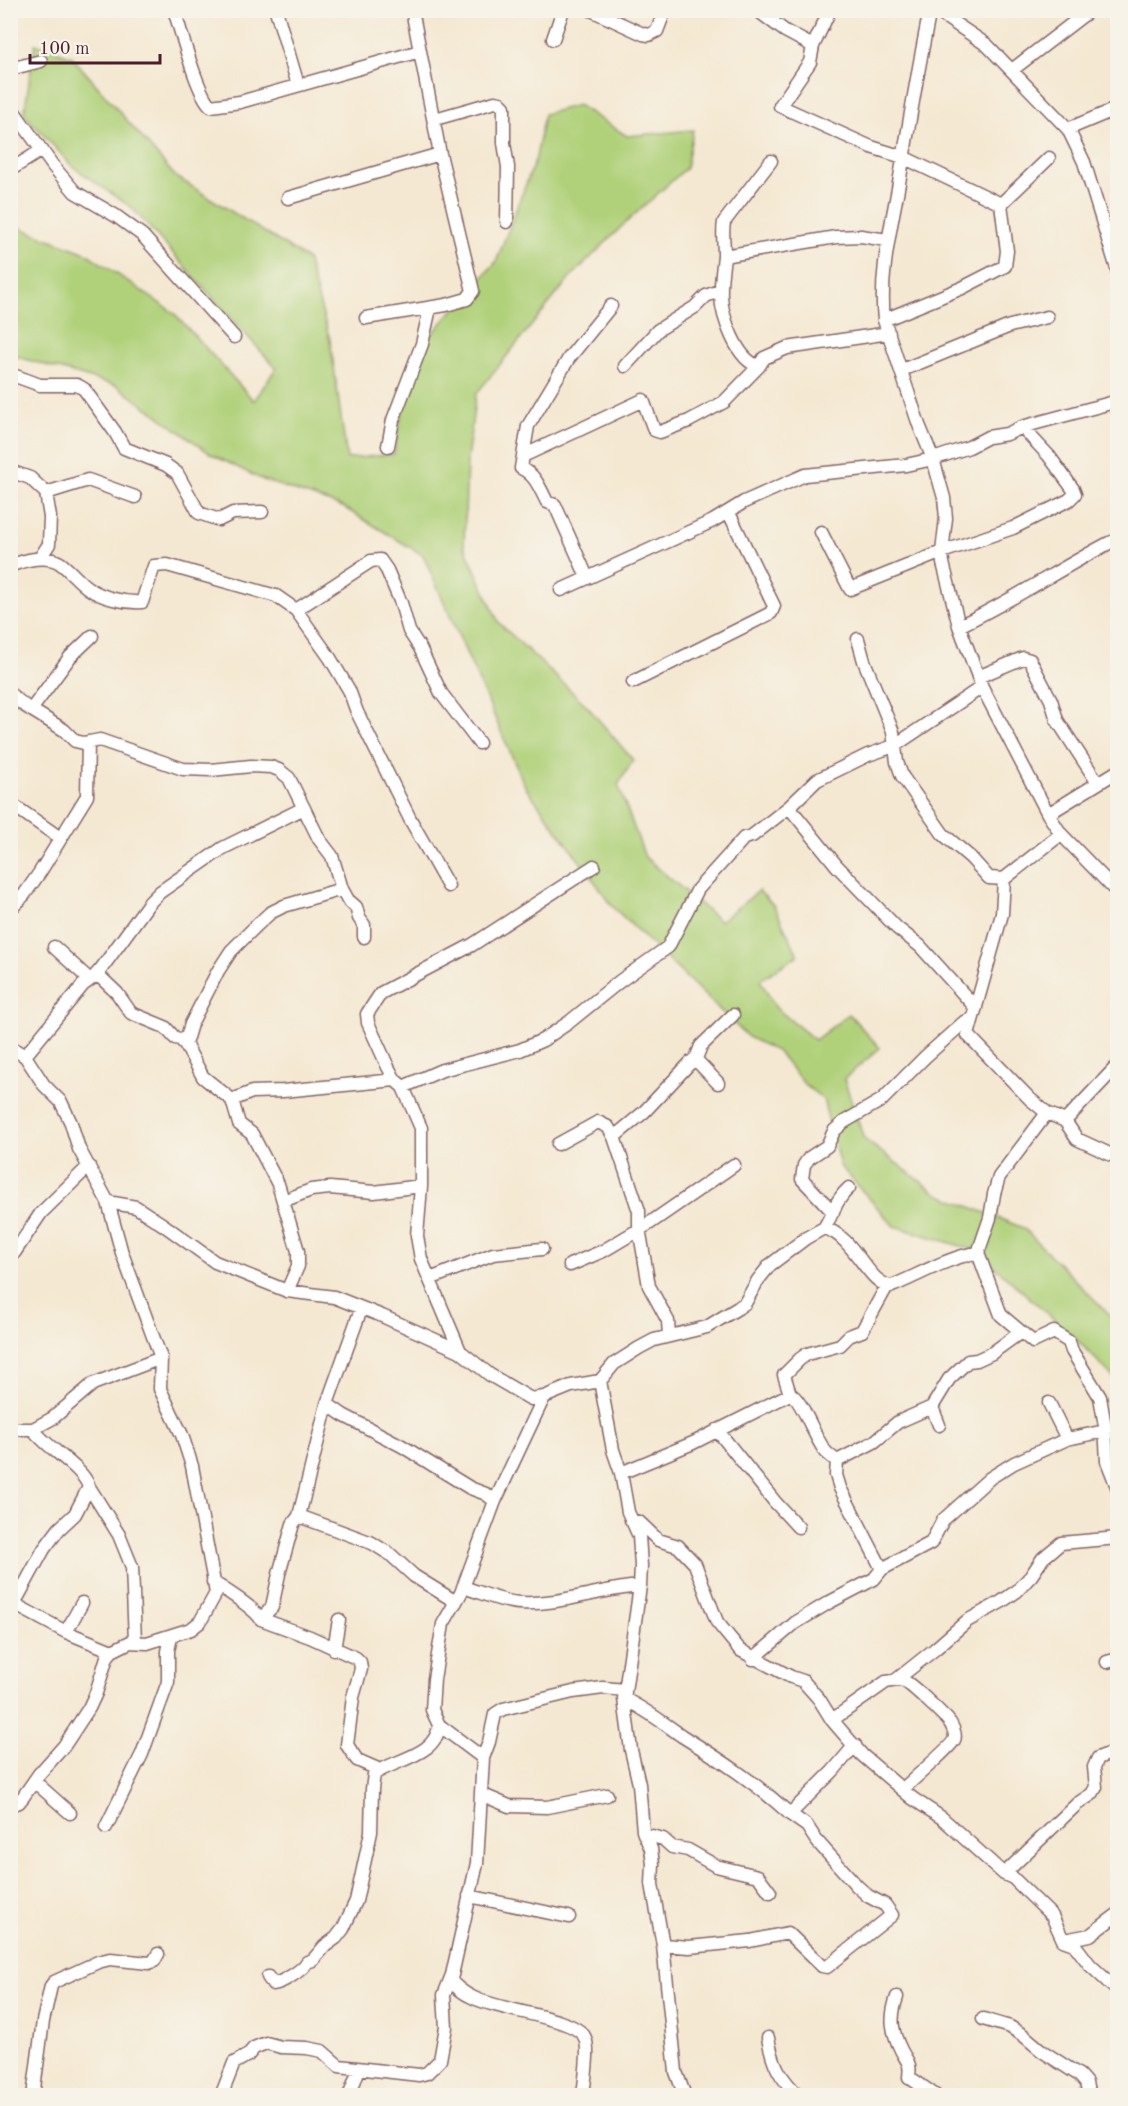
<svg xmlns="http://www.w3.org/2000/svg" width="1128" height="2106" viewBox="0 0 1128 2106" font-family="'Old Standard TT',serif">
	<rect width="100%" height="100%" fill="#f7f3e8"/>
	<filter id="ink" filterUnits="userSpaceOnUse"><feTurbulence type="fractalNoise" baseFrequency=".0167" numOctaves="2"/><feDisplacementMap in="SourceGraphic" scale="12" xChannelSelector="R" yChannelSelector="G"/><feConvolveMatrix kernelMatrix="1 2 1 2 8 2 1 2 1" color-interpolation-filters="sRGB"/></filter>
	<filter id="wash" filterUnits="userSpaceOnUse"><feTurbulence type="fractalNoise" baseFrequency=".008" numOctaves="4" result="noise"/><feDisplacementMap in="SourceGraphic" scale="24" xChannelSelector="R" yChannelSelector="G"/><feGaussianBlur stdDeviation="1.35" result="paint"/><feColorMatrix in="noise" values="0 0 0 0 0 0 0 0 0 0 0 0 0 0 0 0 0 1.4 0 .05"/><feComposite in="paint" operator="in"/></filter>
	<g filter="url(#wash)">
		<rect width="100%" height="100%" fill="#f4e8d2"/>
		<path fill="#b0d17a" stroke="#7d7852" stroke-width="1.5" d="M35 44 72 57 175 176 307 259 330 340 347 459 394 454 414 354 496 262 536 158 544 114 578 105 627 136 693 130 686 168 623 225 569 279 476 394 467 459 464 545 499 623 587 706 633 760 618 785 645 857 720 921 759 891 774 906 798 955 760 980 776 1008 815 1040 849 1014 880 1048 844 1079 864 1139 938 1194 1023 1228 1117 1322V1381L1077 1340 977 1251 894 1226 840 1166 823 1099 805 1085 778 1052 748 1037 614 908 525 786 423 555 343 507 263 480 211 454 117 386 11 355 10 224 86 253 174 313 254 401 276 368 132 208 72 166 24 114Z"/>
	</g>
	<g filter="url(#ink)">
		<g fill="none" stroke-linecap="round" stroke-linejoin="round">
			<g stroke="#866565" stroke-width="15">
				<path id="minor" d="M174 10C181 30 197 95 211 106L240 102 420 51
					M276 10 298 85
					M591 10 643 34 649 35 657 31 665 10
					M757 10 785 31 813 46
					M830 10 813 46 810 62 780 106 871 147 903 157 1001 204
					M930 10C918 68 909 125 899 183 891 228 879 274 884 320L919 425 933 459 944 498 946 518 942 552 943 563 959 626 982 687 1048 814 1061 834 1118 893
					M935 10 987 45 1068 129 1084 162 1118 272
					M553 39 563 10
					M10 69 41 61
					M1012 70 1090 10
					M10 106 53 166 75 192 116 216 142 235 234 337
					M435 119 495 102 500 103 504 107V143L508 167 507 222
					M1068 129 1118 108
					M10 170 42 150
					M288 198 440 154
					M724 256 836 237 861 236 887 240
					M366 318 446 305 467 299 473 291 440 154 412 10
					M884 320 962 288 1005 266 1007 251 1001 204 1049 158
					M625 366 658 330 695 307 706 296 721 290
					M759 366C737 361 722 317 721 296 720 283 723 268 724 255 724 243 722 233 724 222L771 161
					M902 370 1010 326 1047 317
					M10 374 40 385H77L84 389 115 432 124 448 166 465 177 473 199 513 219 520 233 513 262 512
					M388 446 393 420 422 344 430 308
					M523 456 643 400 654 430 660 432 689 421 724 402 759 366 764 358 787 348 889 333
					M10 471 30 478 46 493 50 517 49 544 40 558
					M46 493 88 480 135 497
					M821 532 850 589 942 552 1013 528 1069 500 1075 494 1073 489 1049 456 1022 427
					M10 566C24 560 47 554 60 563 70 570 78 581 88 588 102 598 125 603 142 602L154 566 167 565 276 596 296 610 330 658 349 690 357 712 410 819 448 886
					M587 577 555 505 547 502C540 489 536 475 521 468L528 426 569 358 611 306
					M561 590 713 521 744 502 805 475 906 465 933 459 969 447 988 437 1007 434 1022 427 1118 401
					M296 610 371 561 380 560 387 570 401 603 409 631 420 648 441 693 479 743
					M959 626C1011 601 1058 570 1109 543L1118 540
					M858 639 864 661 893 732 897 762 902 776 943 834 971 858 989 878 1004 879 1061 834
					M978 677 1023 658 1030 660 1051 700 1057 720 1098 783
					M633 682 771 613 774 606 729 513
					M10 694 25 706 64 730 75 741 84 743 100 740 183 769 211 770 251 766 271 767 279 770 289 778 319 839 332 856 342 889 348 900 356 907 359 918 364 925V937
					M31 710 70 657 92 636
					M10 803 60 838
					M789 807 837 866 897 928 920 946 976 1008
					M1048 814 1118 771
					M1004 879 1002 914 968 1035 1030 1099 1047 1113 1065 1121 1077 1139 1118 1158
					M10 892 20 900
					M10 910 24 895 40 872 87 796 88 742
					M54 947 90 980
					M97 974 117 993 131 1013 165 1027 175 1038 180 1039 185 1044
					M10 1047 25 1056 44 1085 61 1102 71 1123 79 1149 108 1202 136 1207 165 1226 215 1262 287 1291 334 1297 382 1316 460 1351 490 1375 531 1399 544 1397 571 1386 600 1381 614 1364 639 1348 654 1340 707 1327 738 1308 745 1303 758 1280 770 1265 806 1238 824 1228C855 1236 868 1286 892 1286 917 1276 953 1255 978 1253L1001 1315 1033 1342 1054 1332 1069 1342 1072 1351 1100 1397 1105 1426 1107 1461 1118 1489
					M25 1056 83 985 94 977 101 969 149 903 160 892 223 848 304 808
					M695 1061 701 1046 733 1015
					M403 1087 442 1070 520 1050 543 1040 568 1023 620 981 668 947 698 889 744 838 752 836 789 807 817 780 868 755 894 746 982 687
					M232 1100 252 1092 283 1091 395 1080
					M1065 1121 1118 1065
					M614 1137 644 1112 691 1062H698L718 1083
					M558 1144 598 1122 608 1127 614 1137 639 1211V1228L649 1286 668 1321 669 1336
					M283 1201 311 1190 330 1188 374 1192 421 1186
					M833 1212 802 1179 804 1165 809 1158 827 1146 834 1131 844 1122 882 1100 925 1057 963 1023 971 1019
					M824 1228C833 1214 836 1199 849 1188
					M978 1253 990 1218 994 1194 999 1177 1047 1113
					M10 1259 41 1213 89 1166
					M570 1265 603 1251 650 1223 734 1165
					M430 1279 493 1254 542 1249
					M287 1291 298 1266V1251L278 1184 252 1134 239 1124 232 1100 203 1077 185 1044 191 1024 218 971 231 951 257 925 270 913 284 906 342 889
					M460 1351 421 1259 417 1236 421 1186V1128L403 1087 395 1080 388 1067 368 1023 367 1014 381 993 472 945 594 866
					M600 1381 613 1450 621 1473 628 1512 639 1536 641 1566 640 1586 624 1699 631 1750 639 1784 643 1831 651 1849 653 1864 652 1884 663 1945 676 2072 685 2096
					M790 1394 784 1375 800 1359 807 1354 840 1345 849 1336 862 1331 887 1286
					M1049 1403 1067 1439
					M327 1404 343 1415 402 1446 470 1488 486 1494 495 1501
					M939 1425 932 1407 949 1379 968 1361 977 1360 992 1353 1021 1332
					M10 1429H33L53 1418 93 1384 161 1358
					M717 1430 775 1502 798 1527
					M621 1473 693 1443 790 1394C802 1398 815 1440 826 1452 829 1455 833 1458 837 1461L874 1442 898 1422 932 1407
					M89 1487 119 1535 132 1567 135 1641
					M299 1516 372 1543 391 1555 414 1576 456 1602
					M631 1520 639 1522 658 1540 678 1546 695 1564 717 1622 740 1650 791 1677 803 1681 819 1699 832 1720 862 1755 912 1798 942 1818 1004 1874 1013 1878 1052 1916 1063 1940 1074 1944 1090 1965 1118 1991
					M882 1569 931 1543 943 1520 990 1478 1014 1463 1067 1439 1105 1431
					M213 1582C228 1592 252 1606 261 1619L272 1607 279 1574 293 1524 299 1516 327 1404 361 1309
					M463 1587C480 1592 504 1603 521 1603 561 1605 600 1589 640 1586
					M14 1604 66 1632 112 1651
					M10 1617 14 1604 44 1549 59 1529 75 1514 89 1487C83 1467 46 1448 33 1429
					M261 1619 310 1637 356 1658 360 1662 361 1669 353 1697 347 1745 357 1760 380 1770
					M66 1632 82 1603
					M334 1649 339 1620
					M753 1659 795 1623 828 1603 874 1579 882 1569 840 1488 836 1475 837 1461
					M1107 1662 1118 1659
					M896 1680 935 1649 967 1621 1001 1602 1017 1591 1031 1576 1043 1558 1061 1543 1118 1538
					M624 1699C646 1709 663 1723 682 1736 721 1760 756 1783 790 1814L833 1771 855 1745
					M832 1720 886 1682C892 1681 898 1679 904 1681 911 1684 940 1712 947 1719 951 1723 957 1734 954 1740 952 1746 911 1781 903 1789
					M483 1758 439 1725 432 1710 434 1679 443 1624 461 1593 495 1501 544 1397
					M34 1781 70 1813
					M483 1795 509 1806 547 1807 607 1795
					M10 1805 19 1802 23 1797 39 1774 64 1746 89 1708 96 1693 107 1657 112 1651 130 1642 147 1643 191 1629 200 1622 216 1593 192 1466 182 1435 160 1389 161 1358 122 1253 108 1202
					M106 1827 142 1754 168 1682V1651L171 1637
					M644 1834 663 1839 672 1847 688 1850 716 1866 758 1876 770 1892
					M1004 1874 1077 1804 1092 1794 1096 1787 1094 1767 1098 1758 1118 1750
					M469 1896 569 1917
					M1064 1940 1090 1935 1118 1914
					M663 1945 689 1947 750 1941 788 1933 822 1966 827 1967 892 1915 885 1905 868 1896 857 1886 816 1840 807 1826 790 1814
					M268 1977 273 1984C282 1983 303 1970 307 1962L313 1960 325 1946 336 1938 343 1929 356 1901 371 1832 372 1789 374 1774C395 1759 437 1756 439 1725
					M450 1980C456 1987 463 1993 472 1997 495 2010 573 2017 584 2036 591 2047 584 2082 583 2096
					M897 1997C890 2017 891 2030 901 2050 907 2062 911 2062 909 2077L936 2096
					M983 2019 1010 2027 1023 2035 1042 2051 1079 2075 1086 2083 1089 2096
					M768 2038C773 2064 779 2077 799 2096
					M33 2096 43 2021 51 1986 54 1982 98 1962 110 1959 149 1963 154 1961 158 1954
					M221 2096 234 2063 248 2055 254 2048 266 2043 281 2047 307 2048 322 2051 339 2066 419 2075 427 2073 440 2060 446 2027 444 1995 452 1975 477 1863 483 1758 489 1742 495 1714 503 1709 573 1692 603 1688 625 1690
					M349 2096 359 2069"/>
			</g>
			<use href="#minor" stroke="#fff" stroke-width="12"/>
		</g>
	</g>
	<rect width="1128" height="2106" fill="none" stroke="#f7f3e8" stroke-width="36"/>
	<path d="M30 54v9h130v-9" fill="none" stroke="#4a1f2b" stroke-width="3"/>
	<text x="39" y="54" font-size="18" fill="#4a1f2b" stroke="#f7f3e8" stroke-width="4.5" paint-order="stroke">100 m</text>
</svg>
